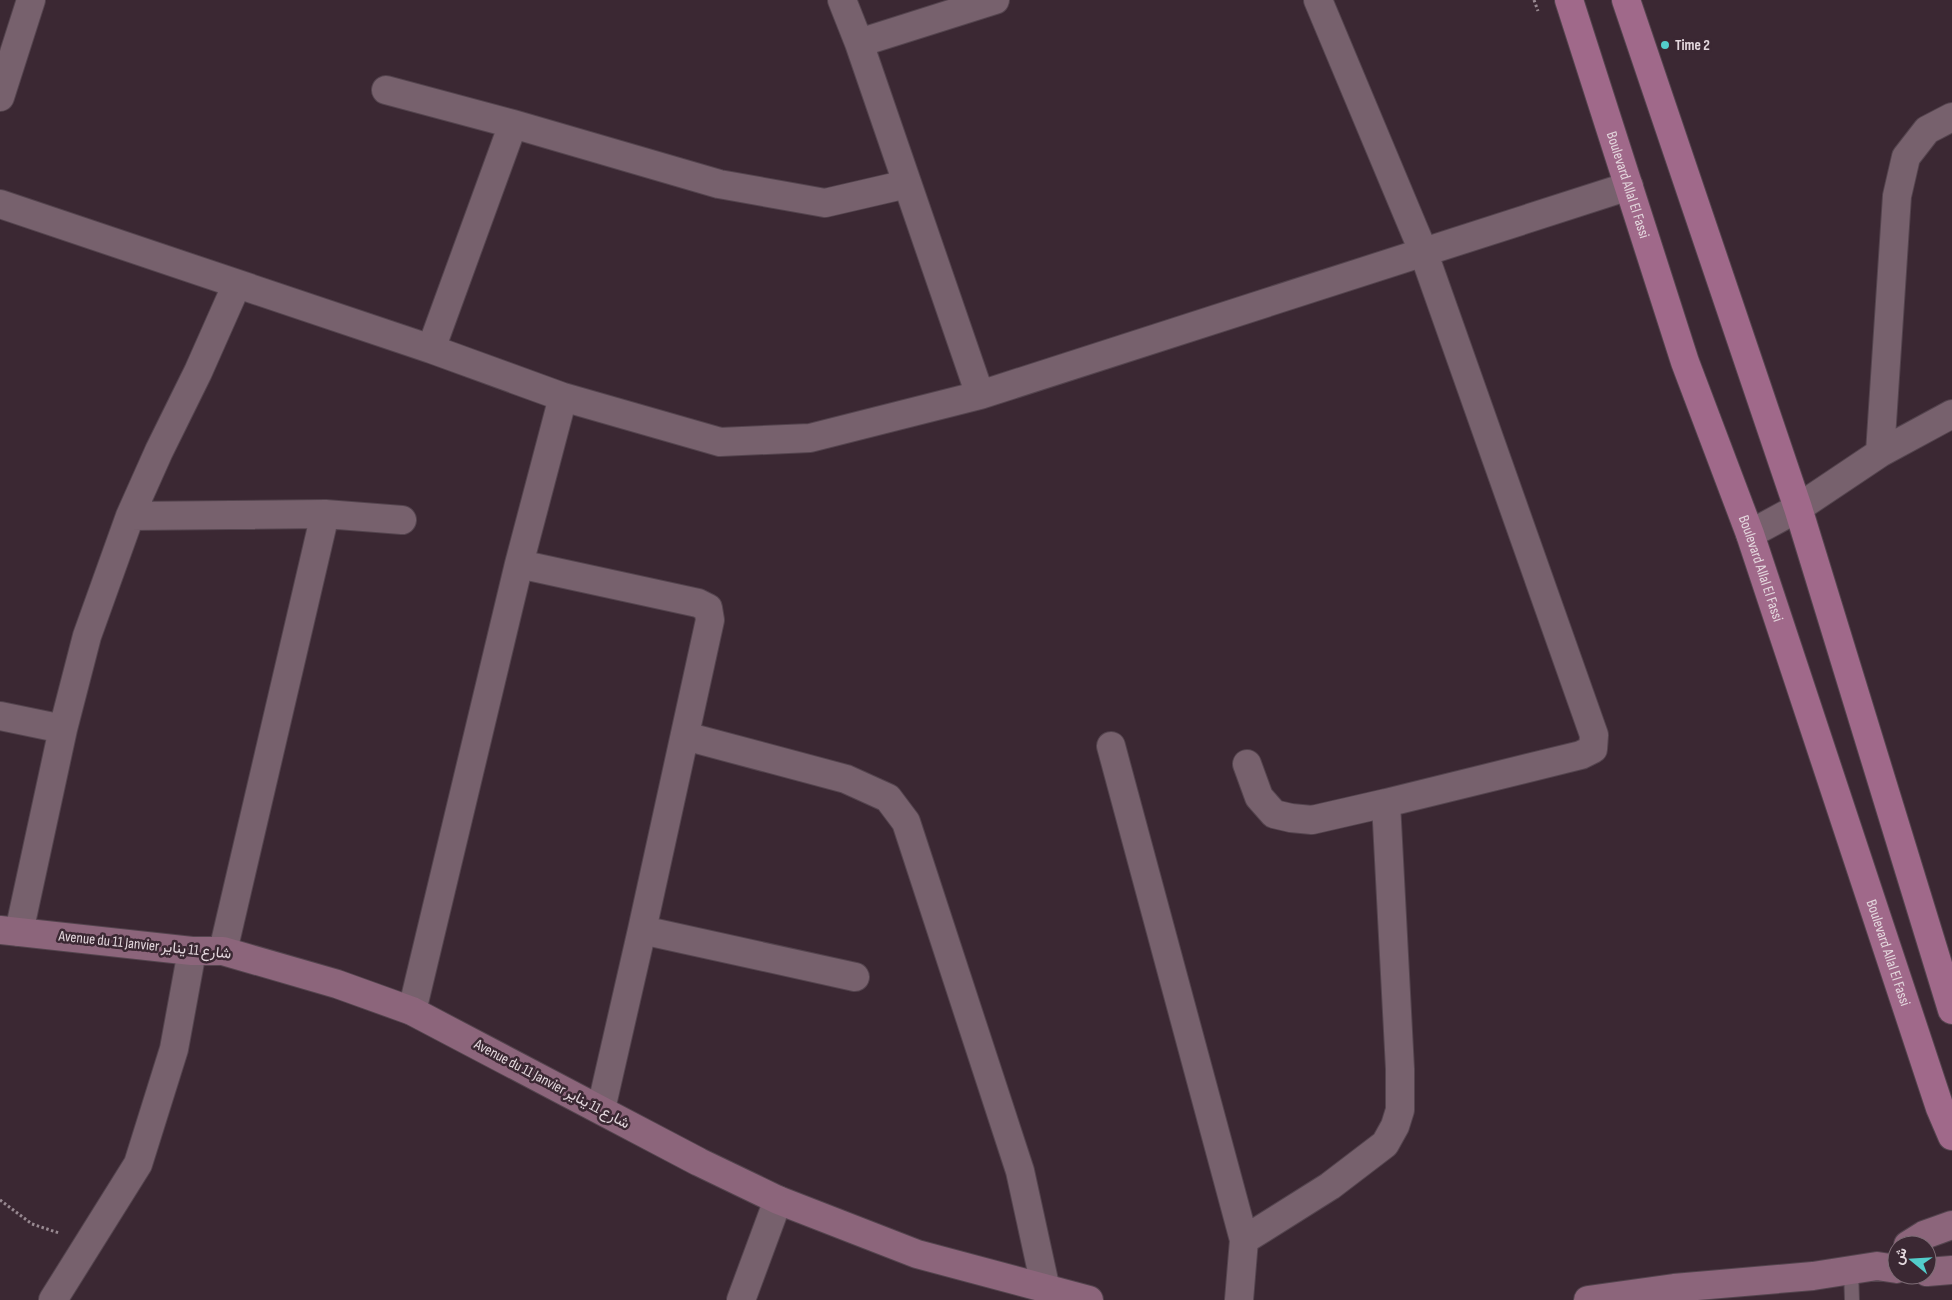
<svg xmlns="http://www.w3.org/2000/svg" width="1952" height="1300" viewBox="0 0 1952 1300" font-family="'Sofia Sans Condensed',Vazirmatn,sans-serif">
	<rect width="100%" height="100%" fill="#3b2833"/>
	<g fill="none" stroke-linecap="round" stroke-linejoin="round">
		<g stroke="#54444e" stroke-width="16">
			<path id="lane" d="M1851 1270 1852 1300"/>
		</g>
		<g stroke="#54444e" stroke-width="30">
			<path id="street" d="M859 43 995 0
				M386 90 513 124 719 184 825 203 907 184
				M0 97 31 0
				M0 204 431 349 563 397 720 442 810 438 980 395 859 43 842 0
				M431 349 513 124
				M980 395 1629 186
				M1880 453 1897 196 1906 157 1927 130 1952 117
				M130 516 325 514 402 520
				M1750 534 1798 508 1880 453 1952 414
				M519 564 698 603 708 608 710 620 642 930 601 1109
				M0 716 63 729
				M685 736 846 779 888 798 906 822 1020 1171 1046 1290
				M1111 746 1244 1240
				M1247 764 1259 797 1274 814 1291 818 1312 820 1386 803
				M642 930 855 977
				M19 932 63 729 87 636 130 516 159 451 198 372 237 284
				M223 951 325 514
				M412 1011 519 564 563 397
				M53 1300 138 1164 174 1049 192 951
				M741 1300 778 1200
				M1239 1300 1244 1240 1330 1186 1385 1144 1395 1126 1400 1110V1069L1386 803 1581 755 1593 749 1594 735 1423 251 1318 0"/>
		</g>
		<g stroke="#54444e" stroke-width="30">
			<path id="secondary" d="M0 930 192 951H223L337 984 412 1011 699 1162 778 1200 917 1254 1089 1300
				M1908 1245 1924 1235 1952 1225
				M1927 1272 1952 1270
				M1588 1300 1674 1288 1813 1276 1877 1266 1897 1269"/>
		</g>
		<g stroke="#54444e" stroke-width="30">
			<g id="primary">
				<path id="s1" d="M1569 0 1685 362 1750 534 1940 1108 1952 1136"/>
				<path d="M1626 0 1798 508 1952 1010"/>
			</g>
		</g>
		<path stroke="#988991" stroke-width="3" stroke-dasharray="2.5 2.5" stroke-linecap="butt" d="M1534 0 1538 11
			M0 1200 32 1224 59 1233"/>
		<use href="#lane" stroke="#77616d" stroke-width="14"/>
		<use href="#street" stroke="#77616d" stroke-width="28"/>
		<use href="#secondary" stroke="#8c657b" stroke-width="28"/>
		<use href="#primary" stroke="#a0698a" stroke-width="28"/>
	</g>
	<circle fill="#53cdcb" stroke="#3b2833" stroke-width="2" cx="1665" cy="45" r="5"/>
	<g text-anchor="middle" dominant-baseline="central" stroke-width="5" stroke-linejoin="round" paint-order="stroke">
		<g font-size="15" font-weight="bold" fill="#e4d8de" stroke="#3b2833" text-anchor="start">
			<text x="1675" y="45">Time 2</text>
		</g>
		<g font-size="15" fill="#e4d8de" stroke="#3b2833">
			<text stroke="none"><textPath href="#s1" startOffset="194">Boulevard Allal El Fassi</textPath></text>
			<text stroke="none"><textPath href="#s1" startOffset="600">Boulevard Allal El Fassi</textPath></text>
			<text transform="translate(145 945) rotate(6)">Avenue du 11 Janvier شارع 11 يناير</text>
			<text stroke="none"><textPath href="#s1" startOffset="1005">Boulevard Allal El Fassi</textPath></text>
			<text transform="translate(552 1084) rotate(28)">Avenue du 11 Janvier شارع 11 يناير</text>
		</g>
	</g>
	<g transform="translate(1912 1260) rotate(288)"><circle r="24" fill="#3b2833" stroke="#7f6e77"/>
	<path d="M0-4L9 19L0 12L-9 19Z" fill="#53cdcb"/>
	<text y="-8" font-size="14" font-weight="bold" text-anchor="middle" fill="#e4d8de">ش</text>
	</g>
</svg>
